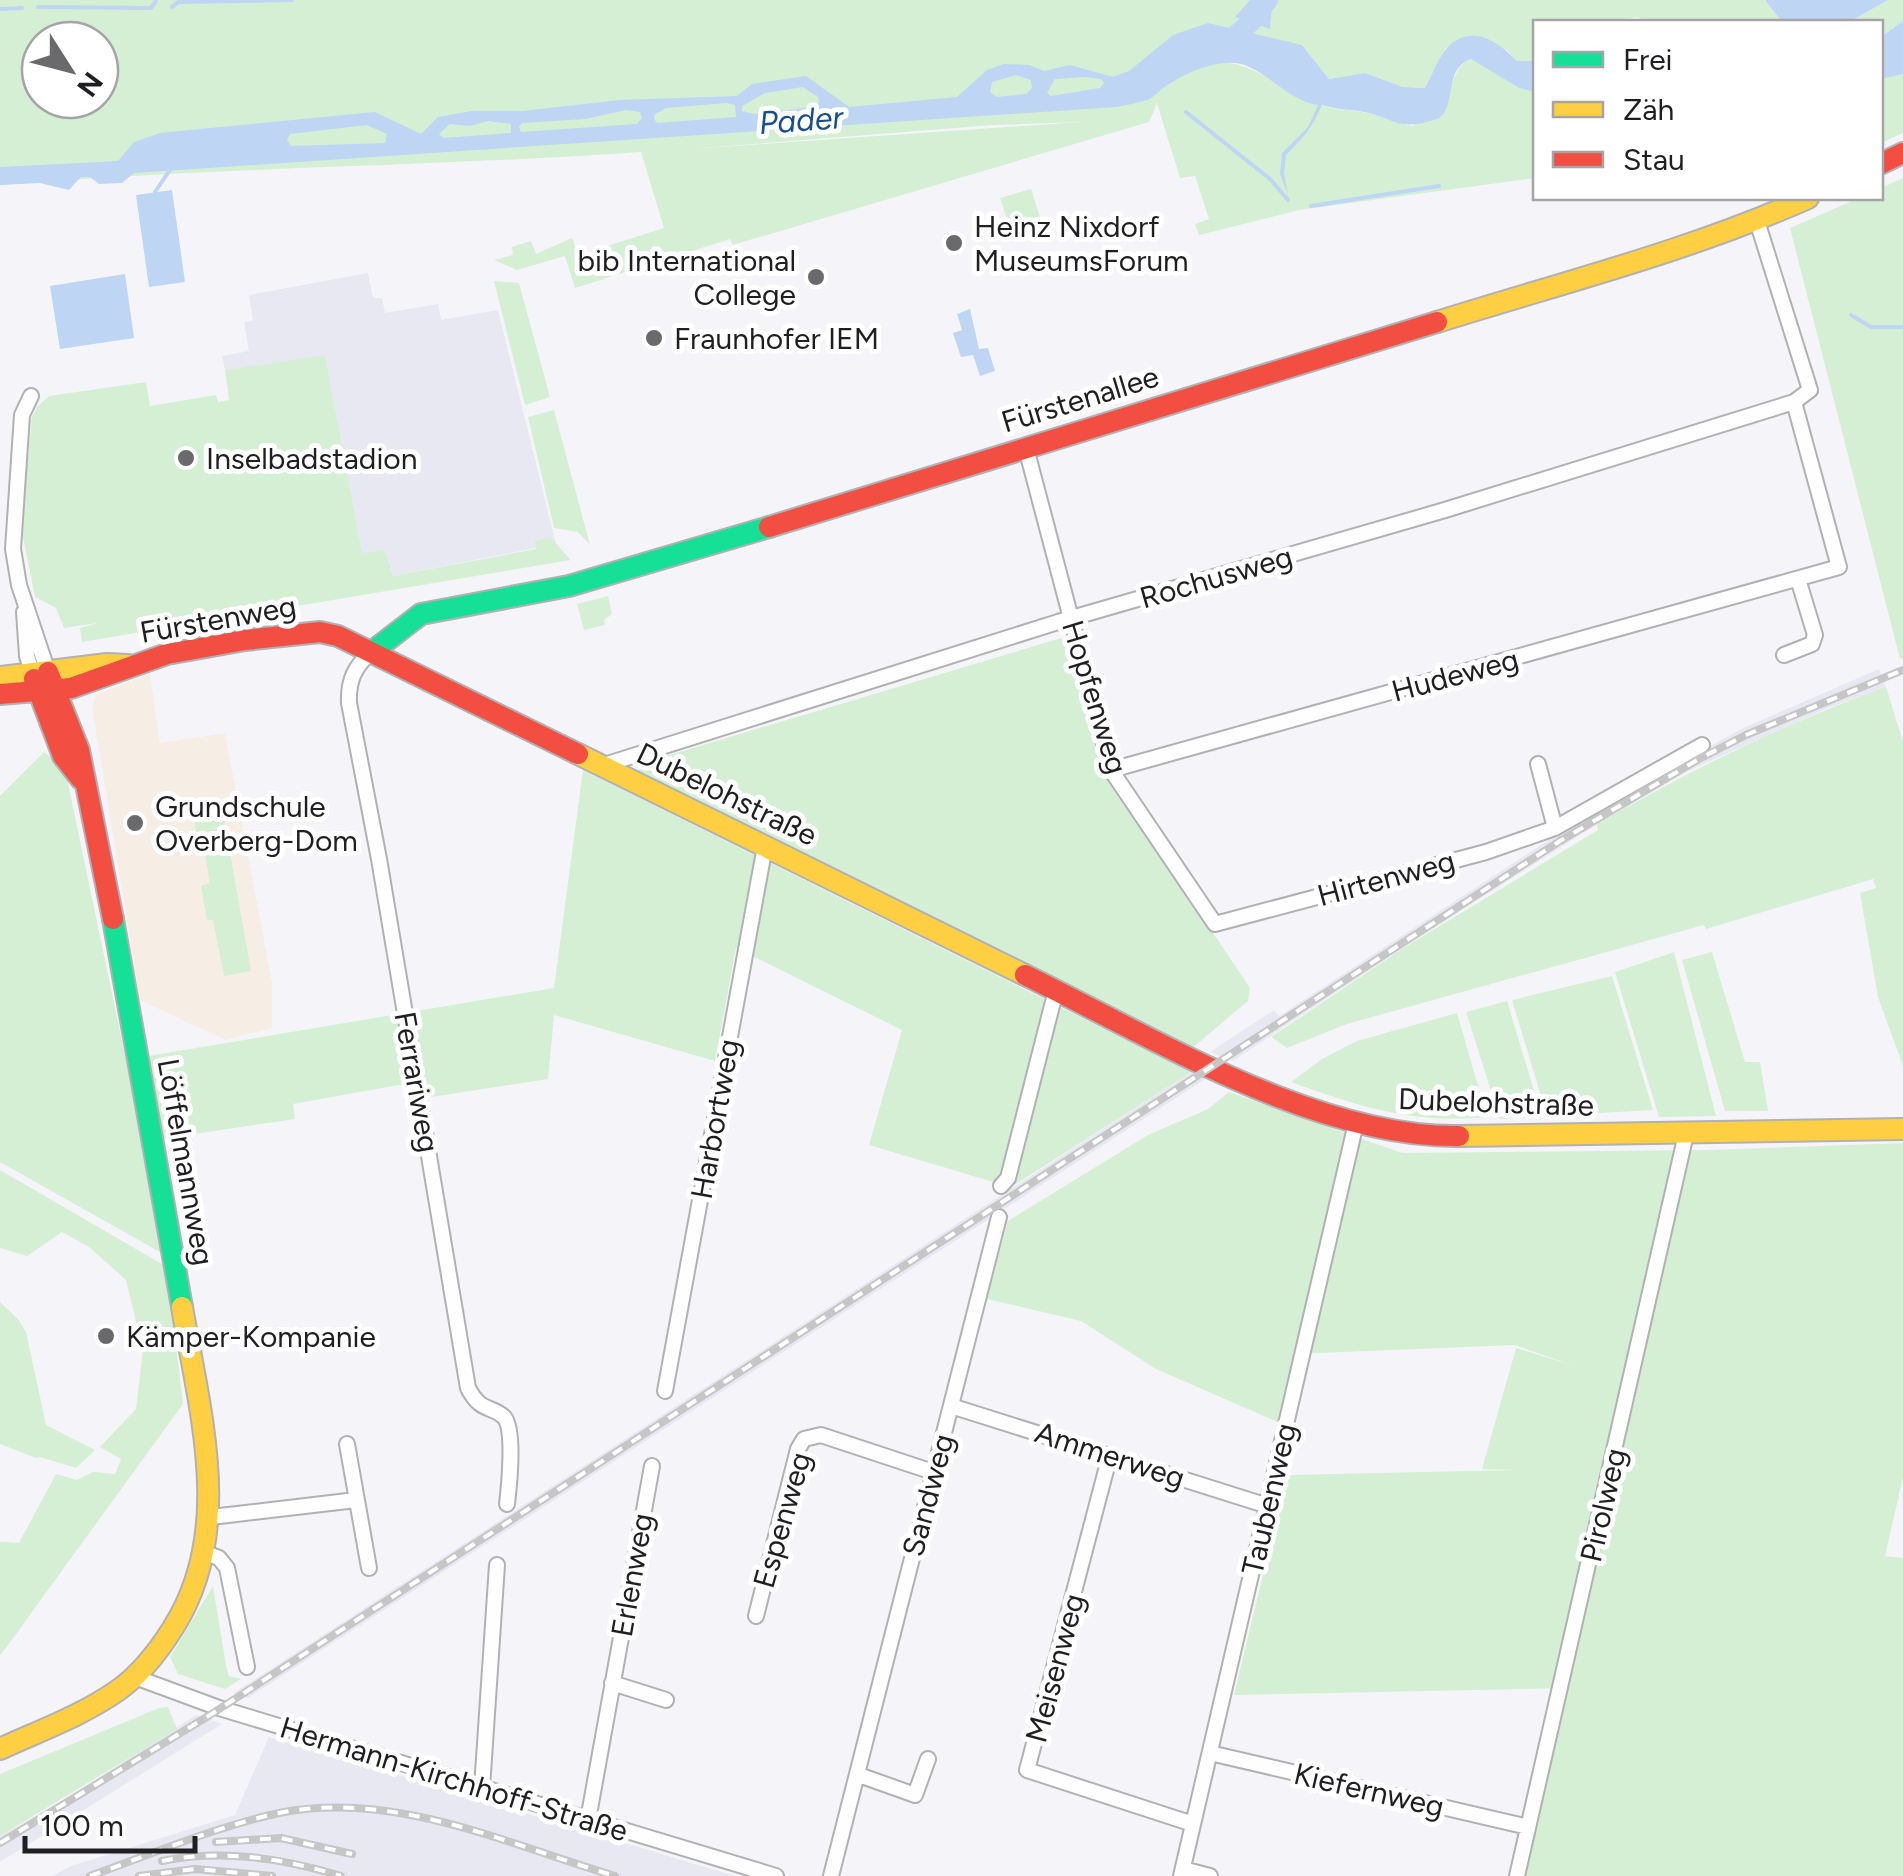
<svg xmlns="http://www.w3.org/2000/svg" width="1903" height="1876" viewBox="0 0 1903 1876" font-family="Figtree,sans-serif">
	<rect width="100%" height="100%" fill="#f5f5f9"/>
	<path fill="#e7e8f1" d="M368 273 373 298H382L385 313 438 304 441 320 498 310 556 544 393 576 385 550 362 554 325 356 225 370 222 356 249 351 244 322 253 321 249 295Z
		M1879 669 1886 687 1828 708 1686 772 1597 824 1402 948 1233 1061 1210 1052 1274 1010 1279 1016 1579 820 1674 766 1743 728Z
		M1191 1072 1207 1078 248 1698 234 1693Z
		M196 1715 222 1724 0 1862V1836L72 1795Z
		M269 1737 363 1764 735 1876H52L71 1866 235 1815Z"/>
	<path fill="#f6eee5" d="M150 673 160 743 225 733 272 982V1028L225 1040 140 1000 92 708 96 695Z"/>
	<path fill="#d4efd4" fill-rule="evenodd" d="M0 0H1765L1782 22H1647L1637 17 1615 22H1536L1535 61H1517L1507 50 1446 48 1425 88 1403 87 1365 73 1329 79 1302 45 1243 33 1226 62C1259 67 1282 89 1312 102 1330 110 1348 109 1367 113 1383 116 1396 124 1413 126 1424 115 1439 103 1448 90 1457 78 1455 65 1472 59L1519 88 1535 92V178L1299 210 1199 235 1195 224 1209 219 1195 176 1180 178 1157 103 1149 122 733 245 730 239 575 288 565 256 517 270 494 260 513 255 512 247 531 241 536 254 572 238 578 255 664 228 641 152C427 167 213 167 0 185ZM40 40H100V100H40ZM1081 122 690 149 993 125Z
		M1888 0H1903V21L1881 37 1880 22H1849Z
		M1903 74V133L1881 143 1880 79Z
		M1903 178V658L1900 659 1790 228 1859 198H1880L1881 188Z
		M1031 189 1041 220 1010 229 1000 198Z
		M494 281 519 283 550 397 525 405Z
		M325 355 362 553 385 550 393 576 536 549 535 541 551 538 571 560 82 642 80 628 97 623 64 628 56 608 35 597 23 537 24 499 32 417 37 407 49 396 146 382 150 406 216 395 218 402 229 400 225 370Z
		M554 410 590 545 578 532 554 528 528 417Z
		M608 596 612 614 604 620 605 625 584 630 577 604Z
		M1068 636 1104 771 1250 988 1248 1001 1191 1049 635 776 643 763Z
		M1886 687 1903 742V1066L1878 997 1860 893 1876 888 1873 879 1706 929 1704 925 1347 1024 1287 1048 1271 1037 1405 947 1598 830 1597 824C1689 771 1785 723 1886 687Z
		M44 752 65 769 167 1256 0 1162V796Z
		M583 770 1191 1072 1005 1191 1000 1184 869 1145 902 1030 736 948 715 1061 554 1015 548 1079 425 1098 421 1081 293 1104 295 1119 161 1139 148 1056 554 988Z
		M221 802 251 971 224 976 213 920H207L201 886 210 883 203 843H198L192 808Z
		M1674 952 1716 1116 1659 1117 1615 972Z
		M1712 952 1745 1062H1760L1768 1111H1725L1682 960Z
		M1612 976 1653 1110 1547 1116 1512 1000Z
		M1507 1001 1542 1117 1500 1119 1466 1012Z
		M1457 1013 1487 1117C1412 1124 1360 1107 1291 1082L1322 1059 1357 1041Z
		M1229 1092 1402 1153 1710 1150 1903 1143V1477L1885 1556 1903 1558V1876H1524L1568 1688 1234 1695 1287 1475 1516 1470 1482 1469 1516 1348 1572 1365 1515 1345 1294 1354 1280 1423 1156 1369 1081 1321 987 1299 1008 1221 1148 1135 1208 1109Z
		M0 1170 167 1267 183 1404 0 1656V1542L19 1543 56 1474 77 1480 93 1472 115 1474 121 1459 100 1447 136 1409 143 1350 126 1280 89 1247 62 1232 27 1256 0 1248Z
		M0 1302 19 1320 26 1332 46 1425 95 1450 76 1468 40 1457 36 1458 0 1444Z
		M213 1586 226 1665 229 1676 241 1679 225 1689 178 1674 170 1657Z
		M168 1707 177 1729 0 1836V1774L159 1708Z"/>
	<path fill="#bed5f3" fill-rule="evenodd" d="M1250 0H1276L1272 4 1270 29 1235 17Z
		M1765 0H1888L1849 22H1782Z
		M1903 21V74L1881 79V37Z
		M1208 23 1302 45 1329 79 1365 73 1403 87 1425 88C1432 76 1438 57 1448 47 1472 23 1499 42 1517 61H1535V92L1519 88 1471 59C1446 68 1455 95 1444 113 1441 118 1435 120 1430 121 1401 130 1395 120 1369 113 1353 109 1337 110 1322 105 1311 130 1304 137 1286 155L1284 174 1288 195 1280 174 1282 153 1308 127 1318 105C1290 102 1269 72 1241 64 1218 58 1185 73 1166 86 1159 90 1155 97 1147 100 1137 103 1126 105 1116 107L134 173 122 183 99 184 90 177H81L69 190 40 183 0 185V167L118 161 134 142 160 133 375 112 421 134 438 117 472 111H522L620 100 737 96 752 84 806 76 849 107 957 97 987 70 1004 64 1029 65 1044 71 1070 65 1113 77 1129 71 1173 35ZM1016 75 1031 80 1032 88 1026 94 997 97 990 92 992 82ZM1085 77 1101 79 1104 83 1100 88 1051 96 1047 93 1055 79ZM803 87 818 97 819 103 814 107 754 114 742 111V106L765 93ZM727 103 735 105 736 117 657 123 654 119 655 114 666 108ZM626 110 640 112 642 118 637 124 521 132 519 127 522 123 585 119ZM488 121 511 124V133L443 138 439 134 450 124 470 126ZM367 125 387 134 385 143 291 146 287 140 290 134Z
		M172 190 185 282 149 287 136 195Z
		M125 274 134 338 60 349 50 286Z
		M970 309 979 349 988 348 995 371 980 376 973 355 961 357 953 333 962 330 957 314Z"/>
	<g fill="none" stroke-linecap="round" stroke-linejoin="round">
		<path stroke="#bed5f3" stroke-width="4" d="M38 7 151 8 156 1
			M172 7 178 2 292 0
			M0 9 22 8
			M1186 112 1270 179 1288 200
			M155 192 172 167
			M1311 206 1439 186
			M1851 315 1871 327H1903"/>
		<path stroke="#bed5f3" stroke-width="20" d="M1223 46 1250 23 1268 0"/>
		<g stroke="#b1b1b4" stroke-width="18">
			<path id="street" d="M31 396 22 415 13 549 19 585 48 672
				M1026 448 1111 770 1215 924 1486 852 1555 828 1702 745
				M24 612 27 656 32 672
				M373 651C355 665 348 680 349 703L379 859 468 1388C481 1413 491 1405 504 1417 515 1429 509 1487 507 1504
				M1784 655 1812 644 1815 635 1798 579
				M1538 764 1555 828
				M601 766 1058 622 1445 510 1794 402 1810 390 1757 221
				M1111 770 1839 567 1794 402
				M1001 1186 1008 1178 1056 990
				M665 1391 765 846
				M951 1406 1268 1506
				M347 1444 369 1568
				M1110 1455 1027 1770 1193 1824
				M211 1517 356 1500
				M206 1553 219 1558 227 1568 247 1667
				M756 1616 798 1449 804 1439 821 1435 933 1472
				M135 1677 219 1708 776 1876
				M612 1683 666 1700
				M1210 1753 1528 1827
				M859 1775 915 1795 928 1759
				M482 1788 497 1565
				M588 1820 652 1466
				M1183 1869 1210 1876
				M831 1876 999 1217
				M1181 1876 1356 1123
				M1517 1876 1686 1134"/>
		</g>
		<g stroke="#b1b1b4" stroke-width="24">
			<path id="fast" d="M373 651 421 614 569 586 769 527
				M113 919 182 1307"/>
		</g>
		<g stroke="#b1b1b4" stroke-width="24">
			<path id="slow" d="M1437 322C1561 283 1689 251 1808 198
				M0 677 107 664 128 665
				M578 754 1025 975
				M1459 1136 1903 1129
				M0 1749C39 1731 81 1716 117 1691 140 1675 158 1652 173 1628 235 1531 200 1413 182 1307"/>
		</g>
		<g stroke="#b1b1b4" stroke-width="24">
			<path id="jam" d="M1880 164 1903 153
				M769 527 1437 322
				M48 672 79 750 113 919
				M34 679 63 756 81 779
				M0 694 71 688 167 654 245 640 320 632 338 636 578 754
				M1025 975C1152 1037 1316 1138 1459 1136"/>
		</g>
		<use href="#street" stroke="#fefefe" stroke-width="14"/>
		<use href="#fast" stroke="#16e098" stroke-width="20"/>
		<use href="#slow" stroke="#ffcf43" stroke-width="20"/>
		<use href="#jam" stroke="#f24e42" stroke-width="20"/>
		<g stroke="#c6c6c7" stroke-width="8">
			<path id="rail" d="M216 1842 281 1838 352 1854
				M0 1843 210 1715 1560 841 1699 759 1746 735 1903 670
				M162 1861C223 1849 282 1858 341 1876
				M90 1876C152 1854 215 1827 279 1813 394 1790 507 1844 615 1876
				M139 1876 195 1869 272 1876"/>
		</g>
		<use href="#rail" stroke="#fff" stroke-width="4" stroke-dasharray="11" stroke-linecap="butt"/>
	</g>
	<g fill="#6a6a6d" stroke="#fff" stroke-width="4">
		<circle cx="954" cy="243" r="10"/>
		<circle cx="816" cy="277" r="10"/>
		<circle cx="654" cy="338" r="10"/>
		<circle cx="186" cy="458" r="10"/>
		<circle cx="135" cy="823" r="10"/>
		<circle cx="106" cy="1336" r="10"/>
	</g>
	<g text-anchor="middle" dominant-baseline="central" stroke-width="10" stroke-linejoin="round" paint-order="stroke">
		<g font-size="30" fill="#1f1f22" stroke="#fff" text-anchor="start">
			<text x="974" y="226">Heinz Nixdorf<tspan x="974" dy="34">MuseumsForum</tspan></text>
			<text x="796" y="260" text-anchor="end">bib International<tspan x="796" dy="34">College</tspan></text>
			<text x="674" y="338">Fraunhofer IEM</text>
			<text x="206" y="458">Inselbadstadion</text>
			<text x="155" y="806">Grundschule<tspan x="155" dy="34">Overberg-Dom</tspan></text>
			<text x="126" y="1336">Kämper-Kompanie</text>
		</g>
		<g font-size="30" fill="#1f1f22" stroke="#fff">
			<text transform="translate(1080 399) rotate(-17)">Fürstenallee</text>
			<text transform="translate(1216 577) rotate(-16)">Rochusweg</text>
			<text transform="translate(218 619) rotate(-10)">Fürstenweg</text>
			<text transform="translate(1455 675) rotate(-15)">Hudeweg</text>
			<text transform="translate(1095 697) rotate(73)">Hopfenweg</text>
			<text transform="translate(727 794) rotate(26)">Dubelohstraße</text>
			<text transform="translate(1386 878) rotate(-15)">Hirtenweg</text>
			<text transform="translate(417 1082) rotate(80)">Ferrariweg</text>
			<text transform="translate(1496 1102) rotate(2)">Dubelohstraße</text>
			<text transform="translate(715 1119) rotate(-80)">Harbortweg</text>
			<text transform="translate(186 1162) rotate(80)">Löffelmannweg</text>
			<text transform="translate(1110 1455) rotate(18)">Ammerweg</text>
			<text transform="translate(928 1495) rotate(-75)">Sandweg</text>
			<text transform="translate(1269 1499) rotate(-77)">Taubenweg</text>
			<text transform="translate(1603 1505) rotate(-77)">Pirolweg</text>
			<text transform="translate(782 1520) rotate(-74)">Espenweg</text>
			<text transform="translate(632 1575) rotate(-80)">Erlenweg</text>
			<text transform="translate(1055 1668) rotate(-75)">Meisenweg</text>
			<text transform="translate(454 1779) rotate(17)">Hermann-Kirchhoff-Straße</text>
			<text transform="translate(1369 1790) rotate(13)">Kiefernweg</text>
		</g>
		<g font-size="32" font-style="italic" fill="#174e8c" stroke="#fff">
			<text transform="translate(801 120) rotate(-4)">Pader</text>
		</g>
	</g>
	<rect x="1533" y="20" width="350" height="180" fill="#ffffff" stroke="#a5a5a7" stroke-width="2.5"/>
	<rect x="1553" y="52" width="50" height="15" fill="#16e098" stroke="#a5a5a7" stroke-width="2.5"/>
	<text x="1623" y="70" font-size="30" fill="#1f1f22">Frei</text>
	<rect x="1553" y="102" width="50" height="15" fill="#ffcf43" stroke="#a5a5a7" stroke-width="2.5"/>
	<text x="1623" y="120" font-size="30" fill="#1f1f22">Zäh</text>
	<rect x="1553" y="152" width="50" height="15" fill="#f24e42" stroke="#a5a5a7" stroke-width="2.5"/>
	<text x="1623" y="170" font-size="30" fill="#1f1f22">Stau</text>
	<g transform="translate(70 70) rotate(126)"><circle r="48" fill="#ffffff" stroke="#a5a5a7" stroke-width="2.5"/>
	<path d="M0-8L18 38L0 25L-18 38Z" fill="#6a6a6d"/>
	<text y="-15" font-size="28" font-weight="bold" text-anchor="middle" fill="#1f1f22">N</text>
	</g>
	<path d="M25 1836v15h170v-15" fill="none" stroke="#1f1f22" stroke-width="5"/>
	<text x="40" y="1836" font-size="30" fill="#1f1f22" stroke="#ffffff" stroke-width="8" paint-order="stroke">100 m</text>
</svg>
